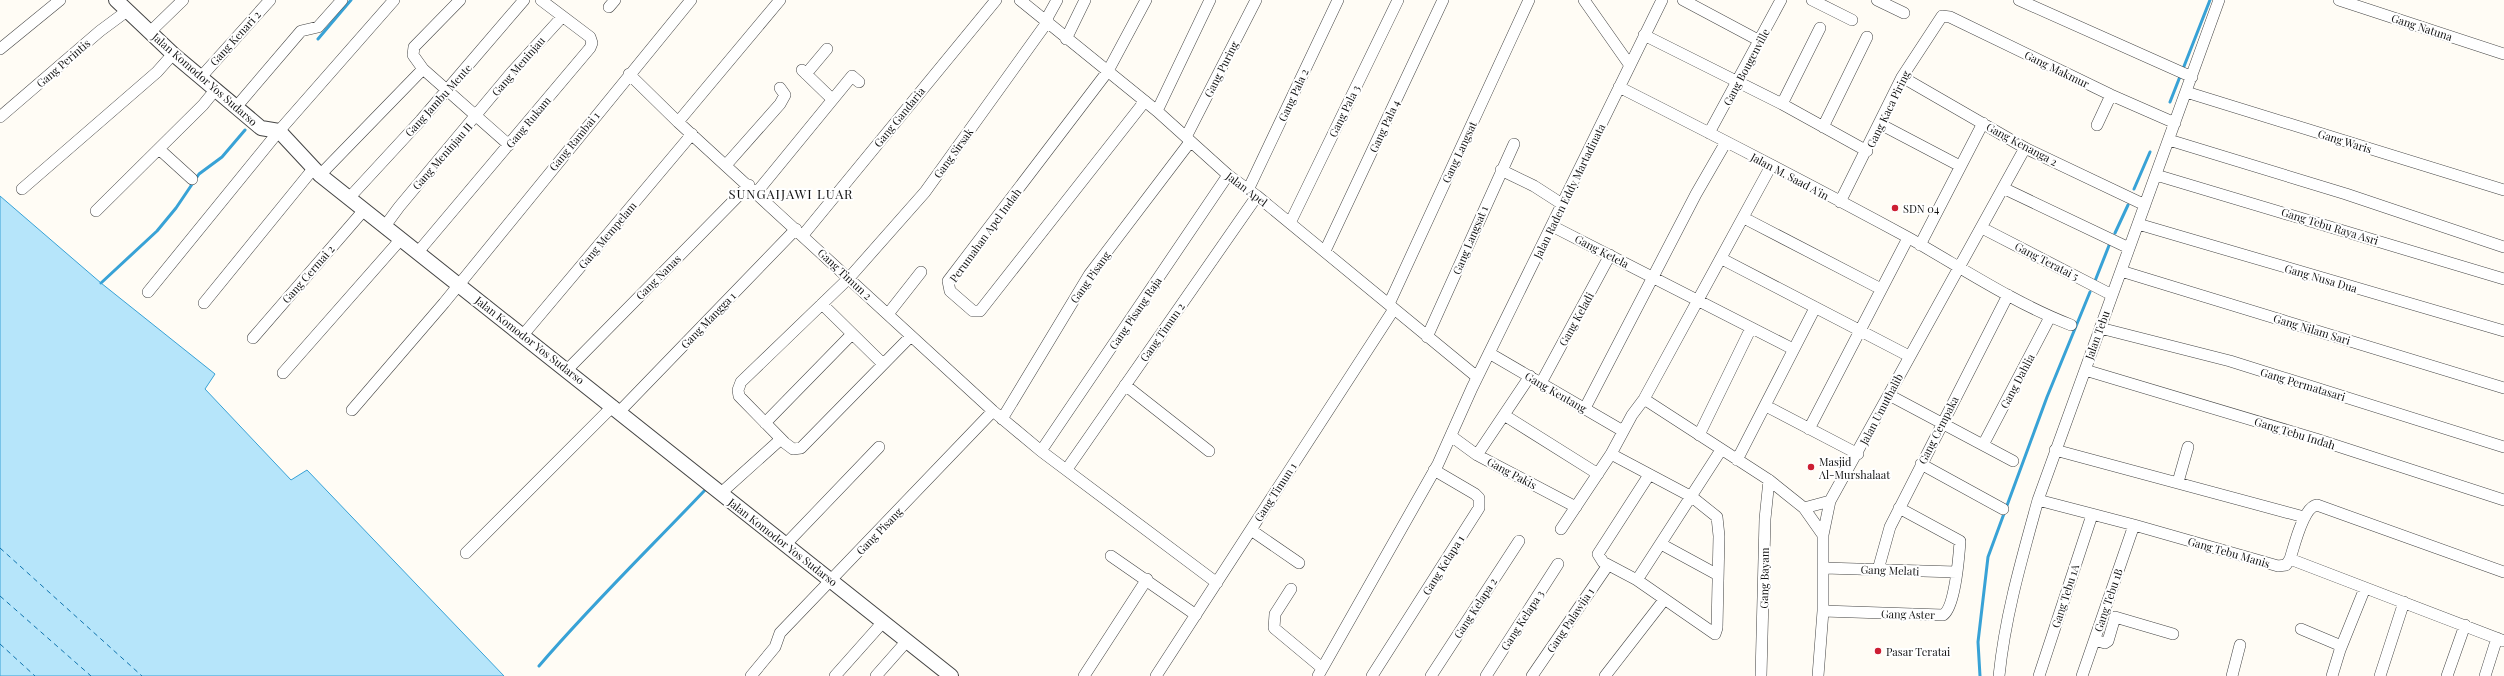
<svg xmlns="http://www.w3.org/2000/svg" width="2504" height="676" viewBox="0 0 2504 676" font-family="'Playfair Display',serif">
	<rect width="100%" height="100%" fill="#fffcf5"/>
	<path fill="#b6e5fa" stroke="#38a2d6" d="M0 196 101 283 215 374 205 389 291 480 307 470 504 676H0Z"/>
	<g fill="none" stroke-linecap="round" stroke-linejoin="round">
		<path stroke="#38a2d6" stroke-width="3" d="M318 39 351 0
			M2170 102 2210 0
			M2134 189 2150 152
			M2115 233 2128 205
			M2095 281 2110 243
			M101 283 157 231 176 208 199 174 222 157 245 130
			M539 666C592 604 650 548 706 489
			M1980 676 1978 642 1988 557 2047 397 2090 292"/>
		<path stroke="#1073ad" stroke-width="1" stroke-dasharray="5 4" stroke-linecap="butt" d="M0 548 142 676
			M0 596 91 676
			M0 644 35 676"/>
		<g stroke="#444" stroke-width="12">
			<path id="minor" d="M1020 0 1157 111 1228 175 1257 196 1477 377
				M1584 0 1629 64
				M1683 0 1760 41
				M1812 0 1852 20
				M1877 0 1904 13
				M2019 0 2192 77
				M2339 0 2504 54
				M609 7 615 0
				M1046 20 1057 0
				M150 32 183 0
				M1644 35 1782 104 1867 151
				M1066 39 1085 0
				M0 49 60 0
				M423 69 413 55 414 47 460 0
				M802 70 832 99
				M629 74 678 122 993 411 1041 451 1217 583
				M806 74 827 49
				M201 77 270 0
				M1902 77 2025 148 2145 205
				M1619 87C1716 136 1813 186 1909 238 1962 268 2014 303 2071 325
				M2186 92 2504 190
				M1145 101 980 311H973L950 291 948 281 1108 71 1146 0
				M1782 104 1820 28
				M237 106 301 31 318 27 342 0
				M1157 111 1210 0
				M0 117 100 31 127 11
				M678 122 780 0
				M1880 124 1960 166
				M2097 125 2111 95
				M1823 127 1867 37
				M1709 133 1781 0
				M1186 137 1256 0
				M2169 140 2346 194 2504 247
				M159 149 192 179
				M726 165 780 104 785 95 780 88
				M1501 170 1534 186 1562 204
				M320 175 423 69 509 145
				M2156 175 2504 279
				M2003 188 2129 248
				M22 189 157 72 173 54
				M1248 190 1338 0
				M757 192 852 76 859 82
				M349 198 421 120 524 0
				M1840 202 1902 77 1942 16 1950 17 2111 95 2175 123
				M96 211 203 105 216 89
				M1744 218 1881 289
				M1290 223 1398 0
				M2138 224 2504 331
				M385 226 399 207 511 73 562 17
				M1552 226 1793 349
				M1982 228 2112 295
				M803 235 996 0
				M1920 245 1983 123
				M1325 251 1443 0
				M418 252 590 48 592 43 590 37 541 0
				M1722 259 1909 356
				M2121 271 2504 388
				M148 292 279 131 394 0
				M204 303 313 169
				M822 304 883 364
				M1389 304 1529 0
				M888 314 921 272
				M2100 328 2230 361 2504 447
				M523 335 692 134
				M911 336 801 448 793 449 785 443 739 396 738 390 741 382 849 278 925 192 1048 21
				M1427 337 1514 144
				M253 338 364 210
				M1489 353 1623 431
				M567 370 749 185
				M2085 370 2316 439 2504 500
				M283 373 401 239
				M1541 383 1610 255
				M1125 385 1209 451
				M1889 395 2013 461
				M1644 399 1769 480 1804 508 1823 535
				M1766 406 1858 454
				M1585 408 1696 194 1726 142
				M352 410 444 303 691 0
				M619 412 796 229
				M1504 415 1598 474
				M1002 419 1089 275 1190 142
				M765 423 852 334
				M1809 429 1908 238
				M1699 435 1751 328
				M1451 436 1477 455 1576 507
				M1983 445 2050 317
				M2055 450 2304 517
				M1041 451 1228 175
				M1611 454 1692 497 1717 517 1719 536 1717 628 1715 634 1637 580 1721 450
				M1477 455 1530 376
				M1737 460 1815 308
				M1921 464 2003 509
				M1067 469 1257 196
				M2178 482 2188 447
				M721 493 781 439
				M2038 500 2134 525 2278 566 2286 565 2290 559 2504 641
				M1804 508 1830 501
				M1561 529 1611 454 1632 415 1644 399 1771 166
				M1251 530 1299 563
				M786 544 879 447
				M1661 544 1718 575
				M466 553 613 406
				M1111 556 1196 615
				M2290 559C2294 547 2303 507 2317 505L2504 572
				M1824 568 1956 572
				M1878 570 1890 527 2008 295
				M1637 580 1603 562 1598 554 1649 475
				M1291 589 1275 614 1274 628 1322 668
				M1823 611 1943 615C1955 608 1959 556 1960 541L1899 508
				M2301 629 2339 645 2340 650 2332 676
				M2095 640 2105 643 2108 641 2115 617 2173 634
				M2340 650 2365 588
				M751 676 775 647 780 633 993 411
				M835 676 883 622
				M876 676 906 642
				M1084 676 1147 579
				M1156 676 1394 309
				M1318 676 1438 464 1472 388 1662 0
				M1372 676 1479 508V498L1475 494 1434 470
				M1431 676 1519 541
				M1486 676 1558 564
				M1532 676 1608 565
				M1605 676 1664 600
				M1761 676 1765 519 1769 480
				M1818 676 1823 611V535L1830 501 2025 148
				M1999 676C2005 616 2022 558 2038 500L2219 0
				M2039 676 2092 515
				M2082 676 2134 525
				M2232 676 2240 645
				M2380 676 2404 602
				M2447 676 2465 625
				M2485 676 2497 638"/>
		</g>
		<g stroke="#444" stroke-width="16">
			<path id="tertiary" d="M116 0 173 54 261 128 279 131 320 175 951 676"/>
		</g>
		<use href="#minor" stroke="#fff" stroke-width="11"/>
		<use href="#tertiary" stroke="#fff" stroke-width="14"/>
	</g>
	<g fill="#cc1e33" stroke="#fff" stroke-width="1.5">
		<circle cx="1895" cy="208" r="4"/>
		<circle cx="1811" cy="467" r="4"/>
		<circle cx="1878" cy="651" r="4"/>
	</g>
	<g text-anchor="middle" dominant-baseline="central" stroke-width="4" stroke-linejoin="round" paint-order="stroke">
		<g font-size="11" fill="#111" stroke="#fff">
			<text transform="translate(2422 27) rotate(18)">Gang Natuna</text>
			<text transform="translate(235 38) rotate(-48)">Gang Kenari 2</text>
			<text transform="translate(63 63) rotate(-41)">Gang Perintis</text>
			<text transform="translate(518 66) rotate(-49)">Gang Meninjau</text>
			<text transform="translate(1746 67) rotate(-62)">Gang Bougenville</text>
			<text transform="translate(1221 69) rotate(-63)">Gang Puring</text>
			<text transform="translate(2057 69) rotate(26)">Gang Makmur</text>
			<text transform="translate(205 79) rotate(41)">Jalan Komodor Yos Sudarso</text>
			<text transform="translate(1293 95) rotate(-65)">Gang Pala 2</text>
			<text transform="translate(438 100) rotate(-48)">Gang Jambu Mente</text>
			<text transform="translate(1888 109) rotate(-64)">Gang Kaca Piring</text>
			<text transform="translate(1344 111) rotate(-64)">Gang Pala 3</text>
			<text transform="translate(899 117) rotate(-51)">Gang Gandaria</text>
			<text transform="translate(528 122) rotate(-50)">Gang Rukam</text>
			<text transform="translate(1384 126) rotate(-65)">Gang Pala 4</text>
			<text transform="translate(574 141) rotate(-51)">Gang Rambai 1</text>
			<text transform="translate(2345 141) rotate(17)">Gang Waris</text>
			<text transform="translate(2022 144) rotate(28)">Gang Kenanga 2</text>
			<text transform="translate(1459 152) rotate(-65)">Gang Langsat</text>
			<text transform="translate(953 153) rotate(-54)">Gang Sirsak</text>
			<text transform="translate(442 156) rotate(-49)">Gang Meninjau II</text>
			<text transform="translate(1790 176) rotate(28)">Jalan M. Saad A'in</text>
			<text transform="translate(1247 189) rotate(37)">Jalan Apel</text>
			<text transform="translate(1569 191) rotate(-64)">Jalan Raden Eddy Martadinata</text>
			<text transform="translate(2330 226) rotate(17)">Gang Tebu Raya Asri</text>
			<text transform="translate(607 235) rotate(-50)">Gang Mempelam</text>
			<text transform="translate(985 235) rotate(-54)">Perumahan Apel Indah</text>
			<text transform="translate(1470 240) rotate(-67)">Gang Langsat 1</text>
			<text transform="translate(1602 251) rotate(27)">Gang Ketela</text>
			<text transform="translate(2047 261) rotate(27)">Gang Teratai 5</text>
			<text transform="translate(308 274) rotate(-49)">Gang Cermai 2</text>
			<text transform="translate(845 274) rotate(43)">Gang Timun 2</text>
			<text transform="translate(658 277) rotate(-45)">Gang Nanas</text>
			<text transform="translate(1090 277) rotate(-55)">Gang Pisang</text>
			<text transform="translate(2321 278) rotate(16)">Gang Nusa Dua</text>
			<text transform="translate(1135 313) rotate(-56)">Gang Pisang Raja</text>
			<text transform="translate(1576 319) rotate(-61)">Gang Keladi</text>
			<text transform="translate(708 320) rotate(-46)">Gang Mangga 1</text>
			<text transform="translate(2312 329) rotate(17)">Gang Nilam Sari</text>
			<text transform="translate(1162 332) rotate(-55)">Gang Timun 2</text>
			<text transform="translate(2097 335) rotate(-70)">Jalan Tebu</text>
			<text transform="translate(530 340) rotate(38)">Jalan Komodor Yos Sudarso</text>
			<text transform="translate(2017 381) rotate(-62)">Gang Dahlia</text>
			<text transform="translate(2303 384) rotate(17)">Gang Permatasari</text>
			<text transform="translate(1556 392) rotate(30)">Gang Kentang</text>
			<text transform="translate(1881 409) rotate(-62)">Jalan Umuthalib</text>
			<text transform="translate(1938 430) rotate(-63)">Gang Cempaka</text>
			<text transform="translate(2295 433) rotate(17)">Gang Tebu Indah</text>
			<text transform="translate(1512 473) rotate(28)">Gang Pakis</text>
			<text transform="translate(1275 492) rotate(-57)">Gang Timun 1</text>
			<text transform="translate(879 531) rotate(-46)">Gang Pisang</text>
			<text transform="translate(783 542) rotate(38)">Jalan Komodor Yos Sudarso</text>
			<text transform="translate(2229 552) rotate(16)">Gang Tebu Manis</text>
			<text transform="translate(1443 565) rotate(-58)">Gang Kelapa 1</text>
			<text transform="translate(1890 570) rotate(2)">Gang Melati</text>
			<text transform="translate(1764 578) rotate(-89)">Gang Bayam</text>
			<text transform="translate(2065 596) rotate(-72)">Gang Tebu 1A</text>
			<text transform="translate(2108 600) rotate(-71)">Gang Tebu 1B</text>
			<text transform="translate(1475 608) rotate(-57)">Gang Kelapa 2</text>
			<text transform="translate(1908 614) rotate(1)">Gang Aster</text>
			<text transform="translate(1522 620) rotate(-57)">Gang Kelapa 3</text>
			<text transform="translate(1570 620) rotate(-56)">Gang Palawija 1</text>
		</g>
		<g font-size="11" fill="#111" stroke="#fff" text-anchor="start">
			<text x="1903" y="208">SDN 04</text>
			<text x="1819" y="461">Masjid<tspan x="1819" dy="13">Al-Murshalaat</tspan></text>
			<text x="1886" y="651">Pasar Teratai</text>
		</g>
		<g font-size="13" letter-spacing="1" fill="#111" stroke="#fff">
			<text x="791" y="193">SUNGAIJAWI LUAR</text>
		</g>
	</g>
</svg>
